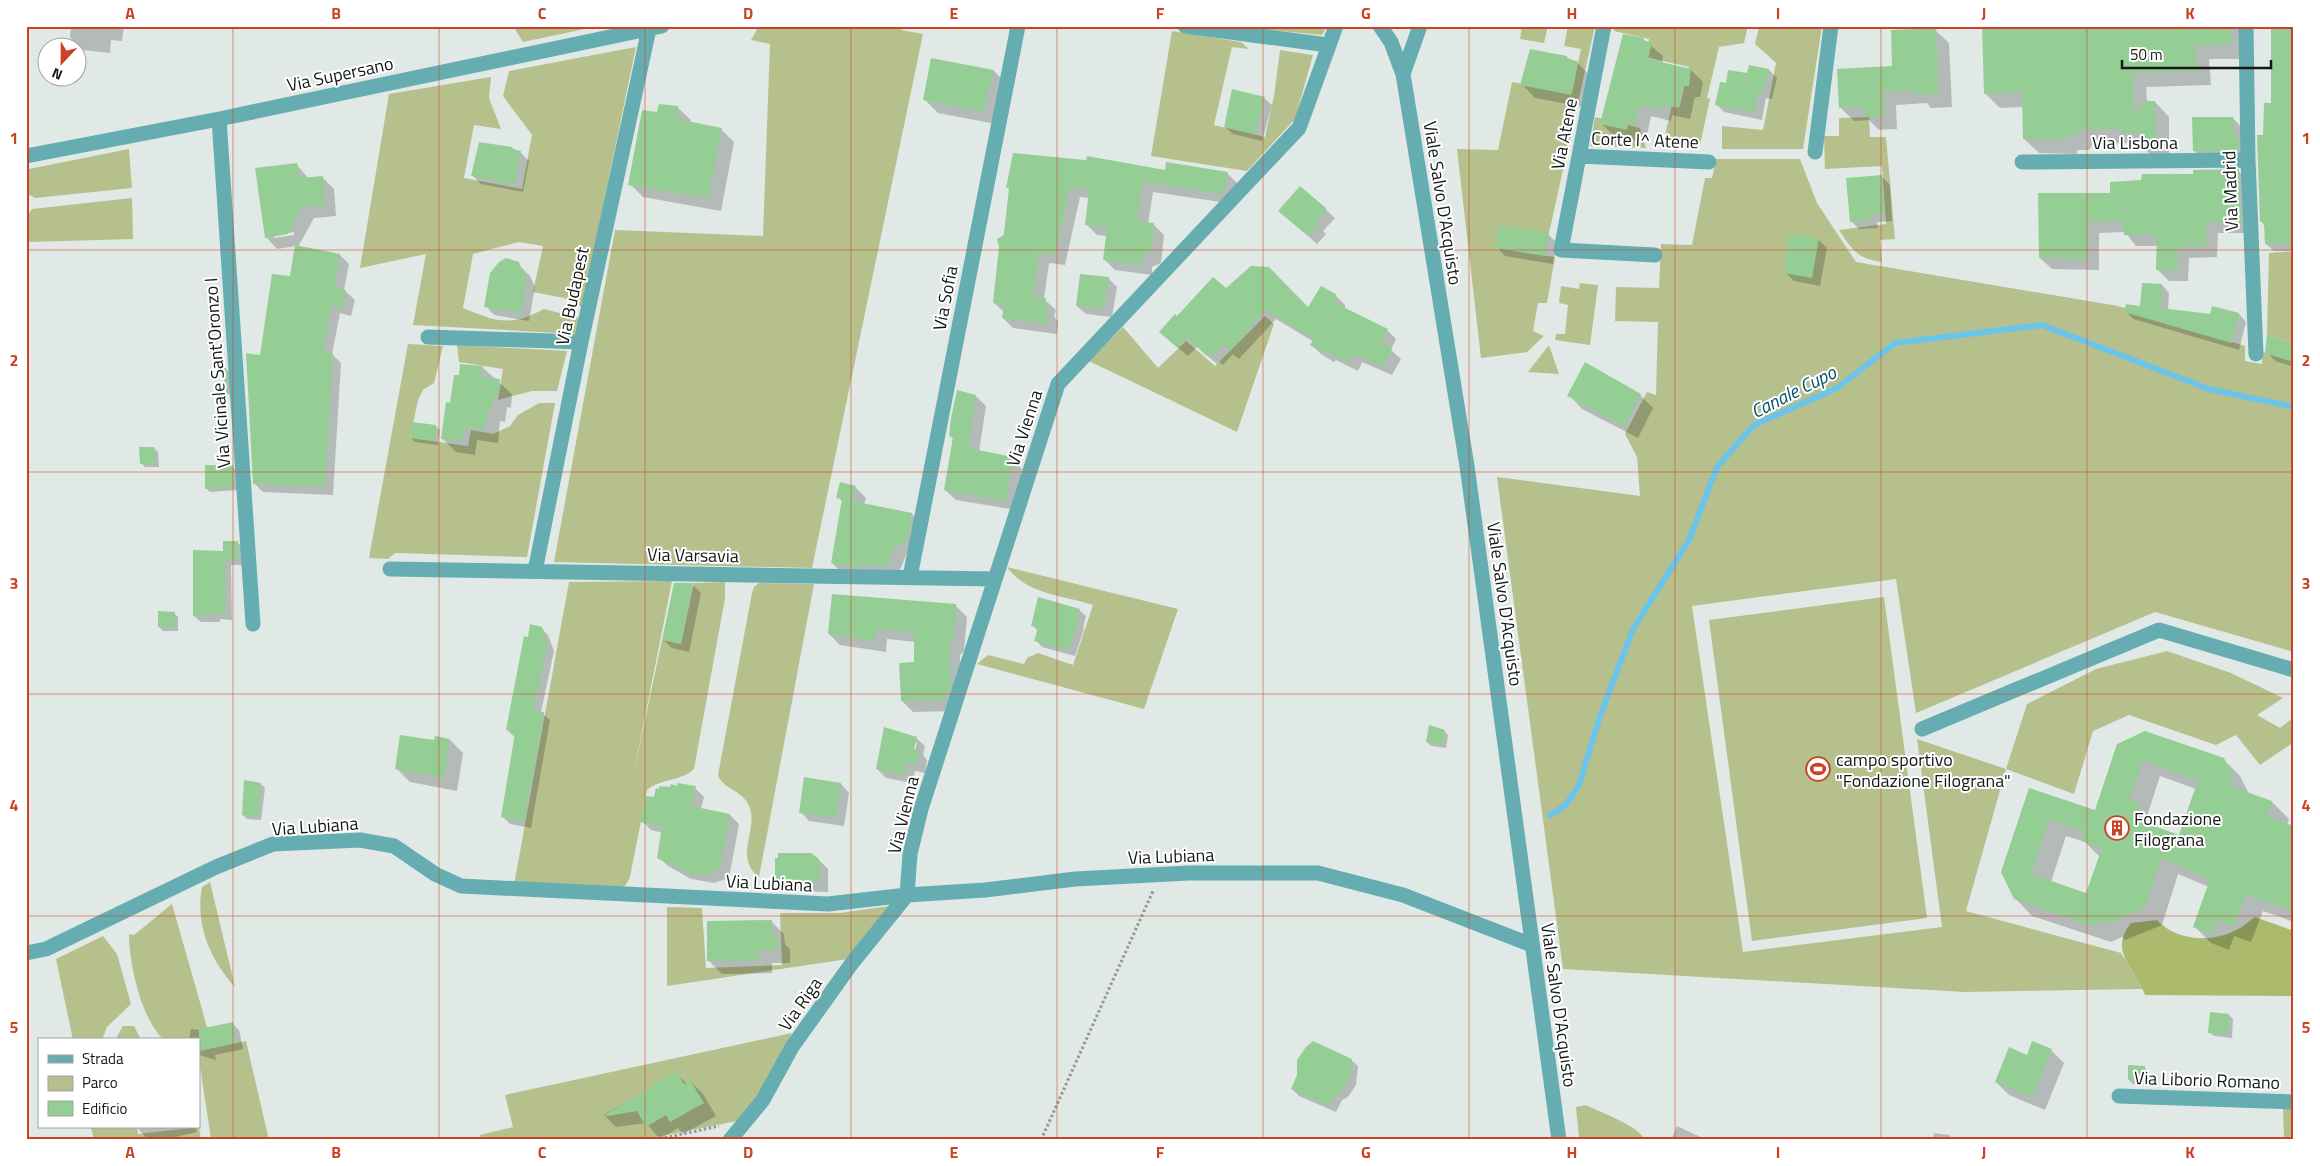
<svg xmlns="http://www.w3.org/2000/svg" width="2320" height="1166" viewBox="0 0 2320 1166" font-family="'Titillium Web',sans-serif">
	<rect width="100%" height="100%" fill="#e1e9e6"/>
	<path fill="#b5c08c" d="M513 26H599L523 42Z
		M759 26H902L901 30 923 34 812 568 554 562 615 230 763 236 770 44 751 40Z
		M1228 26H1327L1322 35Z
		M1522 26H1548L1544 43 1520 39Z
		M1568 26H1595L1549 233 1496 248 1555 257 1547 303H1538L1533 331 1544 336 1527 352 1481 358 1457 149 1498 150 1512 82 1572 93 1581 49 1564 46Z
		M1615 26H1748L1744 43 1719 47 1707 98 1710 99 1699 149H1662L1672 104 1680 106 1689 67 1646 57 1649 39 1614 31Z
		M1759 26H1822L1803 149H1722V126L1763 130 1776 63 1755 44Z
		M1172 31 1241 42 1249 49 1232 47 1214 125 1265 137 1274 96 1280 50 1313 55 1295 119 1247 171 1151 156Z
		M636 47 582 307 564 298 533 292 543 246 519 242 473 254 463 308C497 322 510 327 544 309L579 318 576 334 413 325 426 254 360 268 389 94 491 77 489 98 501 129 474 125 464 178 522 189 532 135 503 96 509 71Z
		M1595 117 1640 128 1646 148 1590 146Z
		M1869 117 1870 137H1886L1895 239 1880 240 1882 262C1858 259 1852 250 1839 230L1886 224 1882 166 1825 169 1824 136H1839V118Z
		M129 149 132 188 35 198 26 193 29 169Z
		M1716 159H1800L1817 203 1856 262 2118 306 2245 346V361L2262 364V352L2294 362V652L2155 612 1916 713 1896 579 1692 606 1743 952 1942 927 1917 739 2006 769 2027 704 2096 669 2167 651 2231 673 2283 698 2257 715 2280 728 2294 717V742L2260 765 2236 735 2216 745 2129 715 2093 731 2074 794 2006 769 1966 911 2121 953 2143 989 1965 992 1563 969 1497 477 1640 496 1637 457 1625 434 1647 392 1656 395 1658 322 1615 321 1616 287 1659 288 1661 244 1692 245 1705 178H1712Z
		M132 198 133 239 29 242 27 216 32 209Z
		M2294 251V344L2267 335 2269 253Z
		M1580 283 1598 285 1590 345 1555 340 1556 334H1565L1568 305 1559 303 1561 286 1579 289Z
		M1265 316 1274 324 1237 432 1089 361 1123 327 1158 368 1186 341 1215 366Z
		M408 344 443 346 434 383 423 390 418 400 410 438 468 446 471 430 493 434 510 426 518 415 539 403H555L527 557 395 553 388 559 369 558Z
		M457 345 567 351 557 391H532L498 400 503 369 459 362Z
		M1549 345 1559 374 1528 372Z
		M1007 567 1178 609 1144 709 977 664 988 655 1024 664 1027 658 1038 653 1073 665 1093 605C1063 595 1027 595 1007 567Z
		M672 581 633 777 662 640 681 644 694 583 725 582V598L694 769C680 782 661 778 647 790L630 877 626 885 620 888 514 885 569 582Z
		M759 583 814 584 759 877C732 857 761 826 748 804 741 790 723 789 718 775L752 593 754 587Z
		M1884 597 1927 918 1752 941 1709 620Z
		M210 882 235 987C210 959 195 925 202 887Z
		M172 904 213 1048 246 1041 269 1140H211C207 1106 199 1074 199 1040H164C141 1019 129 963 129 934L134 935Z
		M890 906 848 959 667 986V907L702 908 706 968 782 965 780 913H840Z
		M103 936 117 954 131 1004 107 1027 102 1040H73L56 959Z
		M123 1026H134L141 1040H115Z
		M792 1033 760 1095 737 1121 642 1140H481L480 1135 513 1127 505 1095Z
		M1586 1105C1600 1112 1639 1126 1645 1140H1586L1579 1137 1576 1107Z
		M2283 1108H2294V1140H2284Z
		M91 1127H137L138 1134 199 1127 201 1140H94Z"/>
	<path fill="#acba6e" d="M2255 917 2294 931V996L2145 995C2135 968 2108 952 2131 923L2157 920C2176 941 2212 943 2236 930 2243 927 2249 921 2255 917Z"/>
	<path fill="#0003" fill-rule="evenodd" d="M71 26H124L122 41 111 40 110 53 83 50 70 37Z
		M1983 26H2243L2246 59H2209L2211 85 2146 87 2147 102H2155L2169 117V161L2156 160 2143 147H2138L2133 143 2093 144 2089 150H2077V154L2039 153 2024 139V107L2000 108 1985 93Z
		M1935 30 1949 43 1952 107 1931 108 1927 103 1896 105 1897 129 1879 130 1869 120 1854 121 1841 108 1894 68Z
		M1643 39 1663 56 1662 63 1691 70 1703 82 1700 97H1695L1690 119 1672 115 1671 121 1651 116 1647 136 1639 134V141L1614 136 1602 124Z
		M1566 57 1577 62 1590 76 1584 107 1535 98 1522 84Z
		M1769 70 1777 78 1772 99 1766 98 1762 120 1724 112 1716 104 1727 85 1749 75Z
		M994 71 1007 84 996 124 938 113 925 100Z
		M1264 98 1272 105 1262 141 1233 134 1225 127Z
		M2294 104V251H2274L2266 244 2265 226 2261 221 2264 137Z
		M677 107 691 120 690 123 721 129 734 142 721 211 643 197 630 184 658 114Z
		M2233 118 2241 127 2247 159H2203L2194 151Z
		M512 148 521 153 529 161 523 192 481 184 473 176Z
		M296 164 309 179 323 178 334 189 336 216 314 218 298 247 340 255 349 264 344 290 355 300 351 316 340 313 332 354 341 363 333 495 263 492 254 483 261 356 291 278 296 246 277 249 266 237ZM294 232V235L274 238V235Z
		M1166 171 1227 173 1238 184 1234 204 1153 192 1148 224H1153L1164 235 1161 263 1152 267V275L1115 270 1105 260 1107 236 1097 235 1087 225 1090 198 1080 197 1065 265 1049 263 1044 299 1056 310 1054 317 1058 321 1057 334 1013 328 1003 318 1004 312 994 303 1010 190 1007 187Z
		M2238 171 2250 182 2252 233H2218L2217 257 2189 258 2188 281H2169L2157 269 2158 246H2136L2125 232 2099 233V270L2052 269 2040 258 2111 194 2195 175Z
		M1882 177 1890 185 1892 221 1877 222 1878 228 1859 229 1851 221Z
		M1326 210 1335 218 1323 231 1326 234 1317 244 1280 211Z
		M1548 234 1557 243 1553 264 1505 256 1497 247Z
		M1818 239 1827 248 1820 286 1794 281 1785 272Z
		M521 267 530 276 535 287 529 321 494 315 486 306Z
		M1108 278 1117 287 1112 317 1086 314 1077 306Z
		M2162 285 2169 293 2168 310 2211 315 2239 314 2246 322 2239 350 2133 319 2126 311 2141 307Z
		M1226 290 1309 309 1335 295 1345 305V309L1387 330 1396 339 1391 350 1401 359 1392 375 1362 362 1358 371 1336 360 1334 362 1321 354 1312 345 1314 342 1276 319 1239 359 1233 354 1223 365 1219 362 1217 364 1197 347 1188 356 1170 341 1178 318Z
		M2294 345V367L2275 361 2267 352Z
		M482 367 512 394 511 408 507 407 505 422 500 421 498 443 477 440 475 455 456 452 443 439 460 377Z
		M226 369 230 373 231 396 225 392Z
		M1569 395H1640L1653 408 1638 438 1582 409Z
		M976 396 986 406 979 452 1012 458 1022 469 1016 510 956 500 945 490 954 440 950 436Z
		M436 426 440 430 438 445 415 442 411 438Z
		M154 448 158 452 159 467H145L141 463Z
		M232 466 236 470 238 490 210 492 206 488Z
		M855 487 866 498 864 504 912 514 922 525 915 555 907 553 898 575 842 573 832 563 843 502 838 497Z
		M238 543 244 549 245 565H231L232 620 220 619V622H201L194 616 224 553Z
		M675 584 693 585 701 593 689 652 672 648 663 640Z
		M955 605 967 617 964 651 960 655 962 698 957 711 913 712 902 701 916 664V642L887 639 886 652 840 645 829 634Z
		M1079 610 1086 616 1083 628 1084 629 1075 656 1042 647 1036 640 1038 631 1032 625Z
		M174 613 178 617V631H163L159 627Z
		M541 628 548 635 554 651 541 712 550 720 531 828 510 824 503 817 515 737 507 730 529 639Z
		M885 729 916 738 925 746 923 755 927 760 925 773 915 771 912 783 886 778 877 769ZM914 742H917L914 755H912Z
		M1444 731 1448 735 1446 748 1431 746 1427 742Z
		M450 740 463 753 457 791 410 782 397 769 435 741Z
		M2118 745 2223 759 2240 776 2249 794 2272 802 2289 819 2287 825 2294 827V922L2263 911 2251 942 2234 936 2229 950 2211 943 2194 926 2209 887 2178 874 2162 925 2125 940 2122 937 2111 942 2032 916 2015 898 2030 790 2096 811ZM2160 776 2196 789 2179 836 2154 827 2156 821 2148 813ZM2066 836 2085 842 2100 857 2086 895 2051 882Z
		M261 784 265 788 261 820 247 819 243 815Z
		M841 784 849 793 844 826 809 821 801 812Z
		M671 788H695L704 797 701 809 730 815 739 824 729 878 714 883 691 879 668 866 659 857 663 833 651 830 642 821 655 799Z
		M819 860 828 869V892L793 891 789 887H785L776 878Z
		M26 898 29 911 26 912Z
		M771 921 784 934 785 944 790 949V963H772V973L722 974 709 961Z
		M2229 1015 2233 1019 2232 1038 2214 1036 2210 1033Z
		M232 1023 239 1030 243 1049 215 1055 216 1060 199 1055V1040H189L191 1029 200 1030Z
		M2051 1050 2064 1063 2045 1110 2009 1095 1996 1082 2027 1056Z
		M1351 1060 1358 1066 1356 1085 1348 1097 1342 1100 1336 1112 1299 1096 1292 1089Z
		M2144 1067 2148 1071V1084H2133L2129 1080Z
		M676 1073 686 1083 690 1081 703 1094 716 1116 683 1134 678 1128 660 1139 646 1123 616 1127 604 1115Z
		M1677 1126 1707 1140H1671Z
		M137 1127H196L197 1132 162 1140H148Z
		M1934 1133 1949 1135 1953 1140H1933Z"/>
	<g fill="none" stroke-linecap="round" stroke-linejoin="round">
		<path stroke="#6cc4ea" stroke-width="6" d="M1550 815 1565 806 1579 785 1599 719 1633 629 1689 540 1717 467 1754 425 1837 388 1895 343 2042 325 2209 389 2294 407"/>
	</g>
	<path fill="#94ce95" fill-rule="evenodd" d="M1982 26H2231L2232 45H2195L2197 71 2133 73V109H2142V101H2155L2156 147 2140 146 2141 133H2122V129L2079 130 2075 136H2063V140L2023 139 2022 92 1984 94Z
		M2271 26H2294V243L2265 244 2264 222H2260L2257 135H2263L2264 103H2271Z
		M1936 28 1939 94 1916 95V91L1884 92 1885 116 1882 117H1865L1864 107 1839 108 1837 69 1892 66 1891 30Z
		M1623 34 1644 38 1643 41 1652 42 1648 59 1691 69 1689 86H1683L1679 108 1660 104 1659 110 1639 105 1635 125 1628 123 1627 130 1600 124Z
		M1530 49 1567 56 1566 59 1578 61 1571 95 1520 85Z
		M931 58 994 70 983 112 923 100Z
		M1749 65 1769 69 1764 92 1758 91 1754 113 1715 105 1720 82 1726 83 1728 70 1747 73Z
		M1232 89 1265 97 1255 134 1224 127Z
		M659 104 678 106 677 119 722 128 708 198 628 185 642 110 657 112Z
		M2192 117H2233L2234 135H2238V151H2193Z
		M479 142 512 147V149L521 151 515 185 471 176Z
		M1013 153 1086 160 1087 156 1165 170 1166 162 1228 172 1224 194 1143 182 1137 221 1154 223 1151 253 1142 256V265L1103 260 1107 228 1085 225 1089 190 1070 187 1055 255 1039 253 1033 296 1046 298 1044 308 1048 309 1047 324 1002 318 1004 304 993 303 999 247 997 239 1004 235 1009 188H1006Z
		M297 163 299 178 323 176 325 205 302 207 288 234 265 238 255 168Z
		M2239 169 2241 222H2207L2206 246 2178 247 2177 270H2156L2157 235H2124L2123 221 2088 222V259L2039 258 2038 193H2110V182L2141 180 2142 174H2193V170Z
		M1882 175 1885 214 1870 215 1871 220 1850 222 1846 178Z
		M1300 186 1327 209 1316 222 1318 224 1308 236 1278 211Z
		M1499 225 1549 233 1545 256 1495 248Z
		M1790 233 1819 238 1812 278 1784 273Z
		M295 245 340 254 335 287 346 290 343 308 331 305 323 352 333 353 325 487 253 484 246 353 260 355 272 274 290 276Z
		M506 258 519 262 524 276 527 277 521 313 484 307 490 273 499 262Z
		M1251 266 1269 267 1308 307 1321 286 1336 294 1335 303 1388 329 1381 343 1392 348 1383 367 1353 354 1348 362 1326 352 1324 354 1310 345 1314 339 1266 310 1229 351 1223 345 1213 356 1209 353 1207 356 1187 338 1178 348 1159 332 1175 314 1177 316 1213 277 1226 288Z
		M1080 274 1109 277 1103 309 1076 306Z
		M2142 283 2162 284 2161 308 2210 314 2212 306 2239 313 2232 343 2124 312 2126 304 2140 306Z
		M2267 335 2294 344V362L2265 353Z
		M1585 362 1641 394 1624 426 1567 396Z
		M460 364 483 366 481 377 500 379 498 395H494L492 409H488L485 430 464 428 462 442 441 439 446 402 450 403 454 375H459Z
		M224 368H226L228 393H224Z
		M957 390 976 395 968 448 1013 457 1006 501 944 490 953 437 949 436 951 418Z
		M412 422 436 425 435 441 410 438Z
		M139 447H154L156 464H140Z
		M205 465H233L234 486 205 489Z
		M840 482 856 486 852 501 912 513 908 539 906 538 904 545 896 544 887 565 883 567 862 563 861 567H848L831 563 842 499 836 498Z
		M223 541H238L239 559H225L226 614 214 613V616H193V550L223 551Z
		M674 583H693L681 644 662 640Z
		M832 594 956 604V623H954L953 639 949 644 951 686 946 700 901 701 899 663 914 662V633L876 628 875 642 828 634Z
		M1038 597 1080 609 1076 622H1078L1069 650 1034 641 1038 628 1031 626Z
		M158 611 175 612V627H158Z
		M530 624 542 627 548 643 533 710 544 712 524 822 501 817 515 733 506 730 524 636 528 637Z
		M1429 725 1445 730 1442 744 1426 742Z
		M884 727 917 737 914 749 919 750 916 765 906 763 904 775 876 769Z
		M2145 731 2224 758 2233 776 2230 786 2272 801 2267 817 2294 826V911L2246 895 2234 926 2217 920 2212 934 2193 927 2210 879 2161 858 2145 908 2107 924 2106 920 2093 926 2014 899 2001 872 2029 788 2095 810 2117 744ZM2143 760 2198 780 2179 835 2135 819 2140 803 2130 799ZM2049 820 2085 831 2082 841 2102 848 2086 893 2031 874Z
		M400 735 434 740 435 736 450 739 444 778 395 769Z
		M804 777 841 783 836 818 799 813Z
		M244 780 261 783 258 817 242 815Z
		M677 783 696 786 691 806 730 814 720 869 704 875 690 874 657 858 662 826 640 822 646 796 654 797 656 788 659 789V786L670 787 671 784 677 786Z
		M778 853H811L819 859 820 883H784V879H775V858H778Z
		M772 920V935H777V950H759L760 961H707V921Z
		M2210 1012 2229 1014 2228 1034 2208 1033Z
		M233 1022 237 1043 199 1051V1029Z
		M1313 1041 1352 1059 1350 1078 1342 1090 1336 1094 1329 1106 1291 1089 1297 1075V1060L1306 1047Z
		M2032 1041 2052 1049 2032 1097 1995 1082 2009 1047 2027 1055Z
		M2128 1065 2145 1066 2144 1081 2128 1080Z
		M676 1071 684 1084 690 1080 704 1103 670 1122 666 1115 646 1127 637 1111 602 1117Z"/>
	<g fill="none" stroke-linecap="round" stroke-linejoin="round">
		<path stroke="#929895" stroke-width="3" stroke-dasharray="2.5 2.5" stroke-linecap="butt" d="M655 1140 719 1126
			M1041 1140 1153 891"/>
		<path stroke="#65adb1" stroke-width="15" d="M1185 26 1328 45
			M1380 26 1391 42 1403 74 1467 466 1559 1140
			M1604 26 1561 250 1655 255
			M2246 26 2248 160 2256 354
			M1403 74 1420 26
			M219 119 253 624
			M1815 152 1831 26
			M26 156 219 119 662 26
			M1579 156 1709 162
			M2022 162 2248 160
			M428 337 581 342
			M390 569 995 579
			M535 571 581 342 649 29
			M910 577 1018 26
			M1922 729 2159 630 2294 670
			M26 953 46 949 216 867 273 844 360 840 394 846 435 874 461 886 828 904 907 895 985 890 1075 879 1189 873H1318L1403 895 1532 945
			M2119 1096 2294 1102
			M730 1140 763 1100 792 1047 852 963 907 895 910 854 921 809 1058 384 1299 128 1336 26"/>
	</g>
	<path fill="none" stroke="#cc4123" stroke-width="1" stroke-opacity="0.55" d="M233 26V1140M439 26V1140M645 26V1140M851 26V1140M1057 26V1140M1263 26V1140M1469 26V1140M1675 26V1140M1881 26V1140M2087 26V1140M26 250H2294M26 472H2294M26 694H2294M26 916H2294"/>
	<defs>
		<g id="stadium-ring" transform="scale(1.25)"><circle r="9.5" fill="#fff" stroke="#cc4123" stroke-width="1.5"/><path d="M0-5a6.5 5 0 1 0 0 10a6.5 5 0 1 0 0-10ZM-3.5-1.8h7v3.6h-7Z" fill="#cc4123"/></g>
		<g id="building-ring" transform="scale(1.25)"><circle r="9.5" fill="#fff" stroke="#cc4123" stroke-width="1.5"/><path d="M-4-6H4V6H1V3H-1V6H-4ZM-2.5-4.3h1.7v1.8h-1.7ZM.8-4.3h1.7v1.8H.8ZM-2.5-1h1.7V.8h-1.7ZM.8-1h1.7V.8H.8Z" fill="#cc4123"/></g>
	</defs>
	<g fill-rule="evenodd">
		<use href="#stadium-ring" x="1818" y="769"/>
		<use href="#building-ring" x="2117" y="828"/>
	</g>
	<g text-anchor="middle" dominant-baseline="central" stroke-width="4" stroke-linejoin="round" paint-order="stroke">
		<g font-size="18" fill="#151817" stroke="#fff">
			<text transform="translate(340 74) rotate(-12)">Via Supersano</text>
			<text transform="translate(1564 134) rotate(-79)">Via Atene</text>
			<text transform="translate(1645 140) rotate(2)">Corte I^ Atene</text>
			<text x="2135" y="142">Via Lisbona</text>
			<text transform="translate(2230 191) rotate(-92)">Via Madrid</text>
			<text transform="translate(1443 203) rotate(81)">Viale Salvo D'Acquisto</text>
			<text transform="translate(572 296) rotate(-78)">Via Budapest</text>
			<text transform="translate(945 298) rotate(-79)">Via Sofia</text>
			<text transform="translate(217 373) rotate(-94)">Via Vicinale Sant'Oronzo I</text>
			<text transform="translate(1024 428) rotate(-72)">Via Vienna</text>
			<text transform="translate(693 555) rotate(1)">Via Varsavia</text>
			<text transform="translate(1505 604) rotate(82)">Viale Salvo D'Acquisto</text>
			<text transform="translate(903 815) rotate(-76)">Via Vienna</text>
			<text transform="translate(315 826) rotate(-4)">Via Lubiana</text>
			<text transform="translate(1171 856) rotate(-2)">Via Lubiana</text>
			<text transform="translate(769 883) rotate(3)">Via Lubiana</text>
			<text transform="translate(800 1004) rotate(-55)">Via Riga</text>
			<text transform="translate(1559 1005) rotate(82)">Viale Salvo D'Acquisto</text>
			<text transform="translate(2207 1080) rotate(2)">Via Liborio Romano</text>
		</g>
		<g font-size="18" fill="#151817" stroke="#fff" text-anchor="start">
			<text x="1836" y="759">campo sportivo<tspan x="1836" dy="21">"Fondazione Filograna"</tspan></text>
			<text x="2134" y="818">Fondazione<tspan x="2134" dy="21">Filograna</tspan></text>
		</g>
		<g font-size="19" font-style="italic" fill="#04516b" stroke="#fff">
			<text transform="translate(1793 391) rotate(-27)">Canale Cupo</text>
		</g>
	</g>
	<rect width="2320" height="1166" fill="none" stroke="#ffffff" stroke-width="55"/>
	<rect x="38" y="1038" width="162" height="90" fill="#ffffff" stroke="#a1a3a2"/>
	<rect x="48" y="1055" width="25" height="8" fill="#65adb1" stroke="#a1a3a2"/>
	<text x="82" y="1064" font-size="15" fill="#151817">Strada</text>
	<rect x="48" y="1076" width="25" height="15" fill="#b5c08c" stroke="#a1a3a2"/>
	<text x="82" y="1088" font-size="15" fill="#151817">Parco</text>
	<rect x="48" y="1101" width="25" height="15" fill="#94ce95" stroke="#a1a3a2"/>
	<text x="82" y="1114" font-size="15" fill="#151817">Edificio</text>
	<g transform="translate(62 62) rotate(202)"><circle r="24" fill="#ffffff" stroke="#a1a3a2"/>
	<path d="M0-4L9 19L0 12L-9 19Z" fill="#cc4123"/>
	<text y="-8" font-size="14" font-weight="bold" text-anchor="middle" fill="#151817">N</text>
	</g>
	<path d="M2122 60v8h149v-8" fill="none" stroke="#151817" stroke-width="2.5"/>
	<text x="2130" y="60" font-size="15" fill="#151817" stroke="#ffffff" stroke-width="4" paint-order="stroke">50 m</text>
	<rect x="28" y="28" width="2264" height="1110" fill="none" stroke="#cc4123" stroke-width="2"/>
	<g font-size="16" text-anchor="middle" font-weight="bold" fill="#cc4123">
		<text x="130" y="19">A</text>
		<text x="336" y="19">B</text>
		<text x="542" y="19">C</text>
		<text x="748" y="19">D</text>
		<text x="954" y="19">E</text>
		<text x="1160" y="19">F</text>
		<text x="1366" y="19">G</text>
		<text x="1572" y="19">H</text>
		<text x="1778" y="19">I</text>
		<text x="1984" y="19">J</text>
		<text x="2190" y="19">K</text>
		<text x="14" y="144">1</text>
		<text x="2306" y="144">1</text>
		<text x="14" y="366">2</text>
		<text x="2306" y="366">2</text>
		<text x="14" y="589">3</text>
		<text x="2306" y="589">3</text>
		<text x="14" y="811">4</text>
		<text x="2306" y="811">4</text>
		<text x="14" y="1033">5</text>
		<text x="2306" y="1033">5</text>
		<text x="130" y="1158">A</text>
		<text x="336" y="1158">B</text>
		<text x="542" y="1158">C</text>
		<text x="748" y="1158">D</text>
		<text x="954" y="1158">E</text>
		<text x="1160" y="1158">F</text>
		<text x="1366" y="1158">G</text>
		<text x="1572" y="1158">H</text>
		<text x="1778" y="1158">I</text>
		<text x="1984" y="1158">J</text>
		<text x="2190" y="1158">K</text>
	</g>
</svg>
